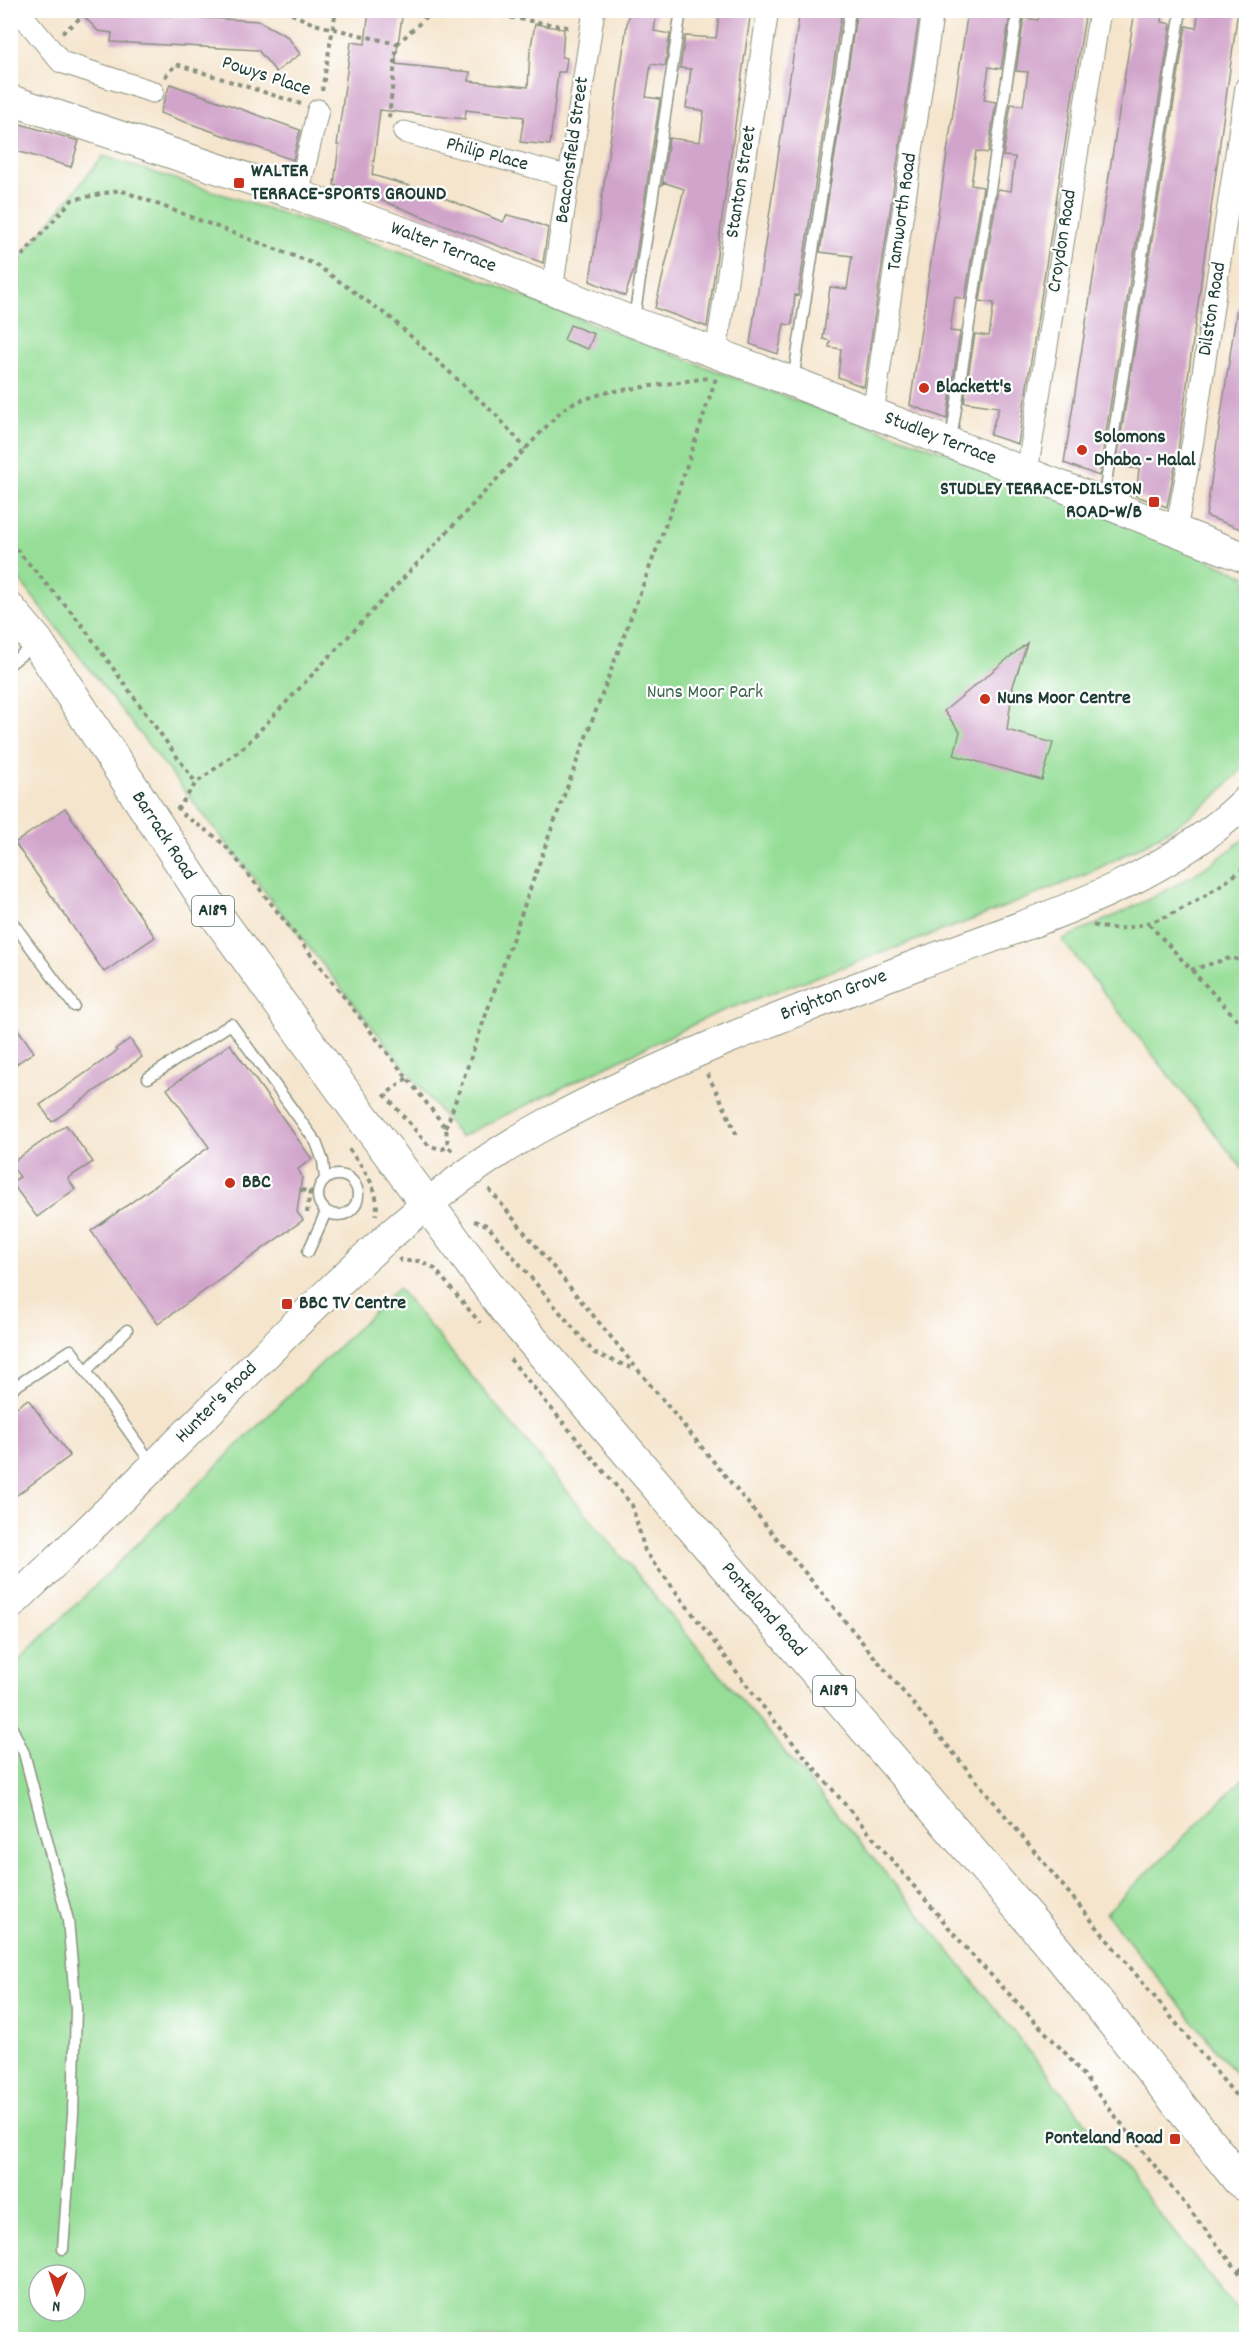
<svg xmlns="http://www.w3.org/2000/svg" width="1257" height="2350" viewBox="0 0 1257 2350" font-family="Dekko,sans-serif">
	<rect width="100%" height="100%" fill="#fff"/>
	<filter id="ink" filterUnits="userSpaceOnUse"><feTurbulence type="fractalNoise" baseFrequency=".0167" numOctaves="2"/><feDisplacementMap in="SourceGraphic" scale="12" xChannelSelector="R" yChannelSelector="G"/><feConvolveMatrix kernelMatrix="1 2 1 2 8 2 1 2 1" color-interpolation-filters="sRGB"/></filter>
	<filter id="wash" filterUnits="userSpaceOnUse"><feTurbulence type="fractalNoise" baseFrequency=".008" numOctaves="4" result="noise"/><feDisplacementMap in="SourceGraphic" scale="24" xChannelSelector="R" yChannelSelector="G"/><feGaussianBlur stdDeviation="1.35" result="paint"/><feColorMatrix in="noise" values="0 0 0 0 0 0 0 0 0 0 0 0 0 0 0 0 0 1.4 0 .05"/><feComposite in="paint" operator="in"/></filter>
	<g filter="url(#wash)">
		<rect width="100%" height="100%" fill="#f5e5cd"/>
		<path fill="#96de98" stroke="#5a8e66" stroke-width="1.5" fill-rule="evenodd" d="M103 156 455 269 561 312 769 391 1017 477 1246 576V765L1214 798 1182 822 1145 844 1087 874 977 918 717 1013 460 1137 183 789 11 569V270Z
			M1246 837V1173L1062 940C1126 910 1193 883 1246 837Z
			M398 1288 917 1911 1246 2322V2339H13L10 2318V1669ZM39 2275H75V2311H39Z
			M1246 1776V2087L1106 1913Z"/>
		<g id="blocks">
			<path fill="#d1a4cb" d="M369 10H403L395 64 470 72 469 81 488 83 528 87 530 51 535 24 564 29 562 57 567 58 565 72H558L550 145 520 142 524 117 466 110 465 119 380 110 372 175 430 192 503 222 507 215 528 220 548 228 543 263 357 191 334 185 339 145H337L351 42 365 44Z
				M629 10H657L654 31 670 34 665 66 651 64 646 97 660 99 634 269 625 296 590 281Z
				M720 10H751L707 327 655 308 684 189 663 182 662 186 669 138 700 142 704 111 686 108 691 69 680 68 685 36 716 38Z
				M800 10H842L798 296 795 295 792 325 784 324 778 354 750 344Z
				M857 10H920L864 387 838 377 841 349 829 347 830 341 823 339 830 287 847 289 852 256 820 252Z
				M968 10H998L997 14 1010 16 1001 69 989 67 984 100 996 102 988 153 976 151 971 185 983 187 965 299 955 297 950 331 960 332 947 419 910 405Z
				M1040 10H1086L1018 444 990 435 999 407 964 402 975 334 989 336 994 303 980 301 998 189 1011 191 1015 157 1003 156 1011 104 1023 106 1028 72 1016 71 1024 18 1038 20Z
				M1135 10H1163L1162 22 1171 24 1099 476 1064 463Z
				M1199 10H1238L1178 451 1167 507 1136 496 1139 469 1116 466 1186 26 1196 28Z
				M79 11 259 21 288 37 300 54 276 72 258 50 111 42 112 33 98 31Z
				M170 84 300 130 293 160 160 113Z
				M10 121 79 141 71 167 10 149Z
				M1237 308H1246V531L1206 516Z
				M570 325 594 334 588 349 564 340Z
				M1027 643 1013 686 1007 730 1053 743 1042 780 954 755 960 732 944 711Z
				M65 808 155 937 104 972 15 843Z
				M10 1018 34 1052 10 1068Z
				M130 1039 142 1057 52 1122 40 1105 117 1051 115 1049Z
				M230 1044 312 1159 298 1169 302 1177 297 1212 303 1220 158 1324 91 1231 209 1147 167 1089Z
				M66 1125 93 1162 68 1178 75 1189 37 1217 11 1182 20 1177 10 1164Z
				M28 1399 70 1456 10 1500V1412Z"/>
		</g>
	</g>
	<g filter="url(#ink)">
		<use href="#blocks" fill-opacity="0" stroke="#8a9180" stroke-width="1.5"/>
		<g fill="none" stroke-linecap="round" stroke-linejoin="round">
			<g stroke="#8a9180" stroke-width="13">
				<path id="lane" d="M634 319 681 10
					M793 381 850 10
					M951 440 1018 10
					M1103 501 1181 10
					M10 664 35 644
					M10 919 74 1006
					M148 1078 231 1024 316 1142 323 1161 325 1179
					M318 1195a20 20 0 1 1 40 0a20 20 0 1 1-40 0Z
					M308 1252 326 1212
					M86 1371 127 1330
					M10 1390 71 1350 152 1464
					M10 1724 24 1753 68 1920 76 2009 73 2114 63 2249"/>
			</g>
			<g stroke="#8a9180" stroke-width="23">
				<path id="street" d="M18 10 61 62 153 92
					M404 132 569 177
					M298 195 318 110
					M552 290 594 10
					M716 353 768 10
					M873 414 933 10
					M1027 472 1100 10
					M1176 530 1193 440 1246 87"/>
			</g>
			<g stroke="#8a9180" stroke-width="32">
				<path id="secondary" d="M10 100 298 195 453 250 633 322 793 382 1246 558
					M10 1605C87 1532 162 1459 236 1384 331 1289 427 1188 546 1124 666 1060 792 1012 919 964 1032 921 1157 887 1246 801"/>
			</g>
			<g stroke="#8a9180" stroke-width="35">
				<path id="primary" d="M10 610 37 642 209 905 354 1106 507 1311 1059 1954 1239 2180 1246 2185"/>
			</g>
			<path stroke="#8a9180" stroke-width="4" stroke-dasharray="4.5 4.5" stroke-linecap="butt" d="M283 10 314 24 397 44 389 118
				M466 10 572 28
				M62 33 90 10
				M397 44 434 10
				M165 77 176 64 301 104
				M322 91 336 10
				M10 269 72 200 120 190 315 264 392 319 495 414 526 449
				M10 542 79 621 196 783
				M177 810 196 783 245 746 562 410 575 402 608 392 708 378
				M182 814 217 838 231 852 446 1128 448 1147 455 1153
				M1149 924 1246 1029
				M1093 925C1142 941 1209 896 1246 866
				M1191 970 1230 958 1246 961
				M707 1074 721 1100 738 1138
				M407 1078 385 1095 429 1146 442 1149 448 1147
				M446 1128 547 841 679 489 716 378
				M349 1149C363 1170 381 1188 376 1215
				M489 1189 1246 2108
				M301 1190 310 1191 307 1213
				M474 1221 487 1225 594 1353 634 1369
				M399 1258 401 1261H420L435 1269 480 1323
				M510 1359 632 1505 645 1551 768 1713 972 1955 1067 2055 1246 2281
				M1239 2271 1246 2265"/>
			<use href="#lane" stroke="#fff" stroke-width="10"/>
			<use href="#street" stroke="#fff" stroke-width="21"/>
			<use href="#secondary" stroke="#fff" stroke-width="30"/>
			<use href="#primary" stroke="#fff" stroke-width="33"/>
		</g>
	</g>
	<g fill="#c8321e" stroke="#fff" stroke-width="2">
		<rect x="233" y="177" width="12" height="12" rx="3"/>
		<circle cx="924" cy="388" r="6"/>
		<circle cx="1082" cy="450" r="6"/>
		<rect x="1148" y="496" width="12" height="12" rx="3"/>
		<circle cx="985" cy="699" r="6"/>
		<circle cx="230" cy="1183" r="6"/>
		<rect x="281" y="1298" width="12" height="12" rx="3"/>
		<rect x="1169" y="2133" width="12" height="12" rx="3"/>
	</g>
	<g text-anchor="middle" dominant-baseline="central" stroke-width="4.5" stroke-linejoin="round" paint-order="stroke">
		<g fill="#fff" stroke="#627771" stroke-width="1.5">
			<rect x="192" y="896" width="42" height="30" rx="4.5"/>
			<rect x="813" y="1676" width="42" height="30" rx="4.5"/>
		</g>
		<g font-size="18" font-weight="bold" fill="#1f3d34">
			<text x="213" y="911">A189</text>
			<text x="834" y="1691">A189</text>
		</g>
		<g font-size="20" fill="#1f3d34" stroke="#fff">
			<text transform="translate(266 77) rotate(18)">Powys Place</text>
			<text transform="translate(573 150) rotate(-82)">Beaconsfield Street</text>
			<text transform="translate(487 155) rotate(15)">Philip Place</text>
			<text transform="translate(742 182) rotate(-81)">Stanton Street</text>
			<text transform="translate(903 212) rotate(-82)">Tamworth Road</text>
			<text transform="translate(1063 241) rotate(-81)">Croydon Road</text>
			<text transform="translate(443 248) rotate(21)">Walter Terrace</text>
			<text transform="translate(1213 309) rotate(-81)">Dilston Road</text>
			<text transform="translate(940 439) rotate(21)">Studley Terrace</text>
			<text transform="translate(163 836) rotate(57)">Barrack Road</text>
			<text transform="translate(834 996) rotate(-21)">Brighton Grove</text>
			<text transform="translate(217 1403) rotate(-45)">Hunter's Road</text>
			<text transform="translate(763 1610) rotate(49)">Ponteland Road</text>
		</g>
		<g font-size="20" font-weight="bold" fill="#1f3d34" stroke="#fff" text-anchor="start">
			<text x="251" y="172">WALTER<tspan x="251" dy="23">TERRACE-SPORTS GROUND</tspan></text>
			<text x="936" y="388">Blackett's</text>
			<text x="1094" y="438">Solomons<tspan x="1094" dy="23">Dhaba - Halal</tspan></text>
			<text x="1142" y="490" text-anchor="end">STUDLEY TERRACE-DILSTON<tspan x="1142" dy="23">ROAD-W/B</tspan></text>
			<text x="997" y="699">Nuns Moor Centre</text>
			<text x="242" y="1183">BBC</text>
			<text x="299" y="1304">BBC TV Centre</text>
			<text x="1163" y="2139" text-anchor="end">Ponteland Road</text>
		</g>
		<g font-size="20" fill="#3d654d" stroke="#fff">
			<text x="705" y="693">Nuns Moor Park</text>
		</g>
	</g>
	<rect width="1257" height="2350" fill="none" stroke="#fff" stroke-width="36"/>
	<g transform="translate(57 2293) rotate(183)"><circle r="28" fill="#ffffff" stroke="#a5b1ae" stroke-width="1.5"/>
	<path d="M0-4.5L10 22L0 15L-10 22Z" fill="#c8321e"/>
	<text y="-9" font-size="16" font-weight="bold" text-anchor="middle" fill="#1f3d34">N</text>
	</g>
</svg>
